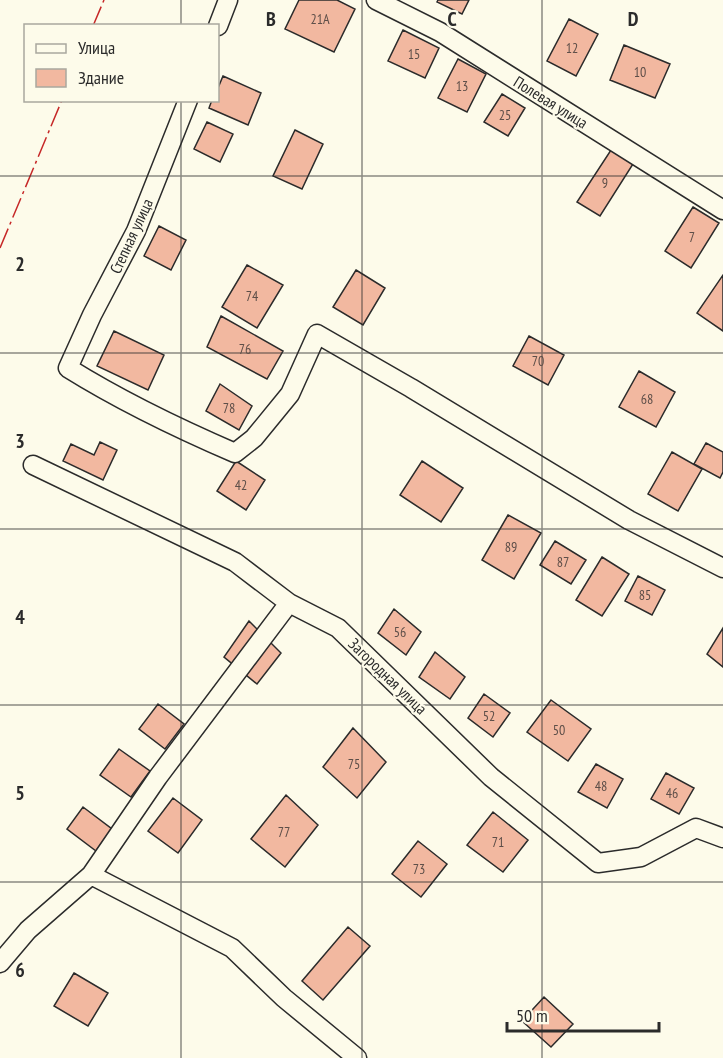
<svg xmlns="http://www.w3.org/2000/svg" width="723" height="1058" viewBox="0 0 723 1058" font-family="'PT Sans Narrow',sans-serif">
	<rect width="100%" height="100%" fill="#fdfbea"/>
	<path fill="#f2b8a0" stroke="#2b2b2b" stroke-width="1.5" d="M299 0H337L355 9 334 52 285 29Z
		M438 0H469L462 14 437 2Z
		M569 19 598 34 576 76 547 61Z
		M403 30 439 48 425 78 388 61Z
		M624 45 670 64 655 98 610 80Z
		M458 59 486 74 467 112 438 98Z
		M223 76 261 93 248 125 209 108 212 100H218V88Z
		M502 94 525 108 508 136 484 122Z
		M207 122 233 134 220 162 194 149Z
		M295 130 323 144 302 189 273 176Z
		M611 150 633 164 600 216 577 202Z
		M693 207 719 223 691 268 665 251Z
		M159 226 186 240 171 270 144 256Z
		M247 265 283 285 257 328 222 307Z
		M356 270 385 288 363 325 333 307Z
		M723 275V331L697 313Z
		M221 316 283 351 267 379 207 347Z
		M114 331 164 355 148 390 97 366Z
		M529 336 564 355 548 385 513 366Z
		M639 371 675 392 656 427 619 407Z
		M220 384 252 406 239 430 206 411Z
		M100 442 117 450 103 480 63 461 71 444 94 455Z
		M706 443 723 452V472L720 478 694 464Z
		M672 452 702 469 678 511 648 494Z
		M236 461 265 480 246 510 217 491Z
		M422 461 463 488 441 522 400 495Z
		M508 515 541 533 514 579 482 560Z
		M555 541 586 560 571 584 540 565Z
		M602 557 629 574 602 616 576 600Z
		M638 576 665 590 652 615 625 601Z
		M394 609 421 632 406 655 378 633Z
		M249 621 281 653 257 684 224 657Z
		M723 628V667L707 654Z
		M435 652 465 677 450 699 419 677Z
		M484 694 510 713 493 737 468 718Z
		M551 700 591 729 568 761 527 732Z
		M158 704 184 724 165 749 139 729Z
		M353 728 386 762 357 798 323 767Z
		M119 749 150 771 131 797 100 775Z
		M596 764 623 779 607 808 578 792Z
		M666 773 694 788 679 814 651 799Z
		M286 795 318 825 285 867 251 839Z
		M173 798 202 820 178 853 148 831Z
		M83 807 112 829 96 851 67 829Z
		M493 812 528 840 503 872 467 845Z
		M418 841 447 864 421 897 392 874Z
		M348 927 370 946 323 1000 302 981Z
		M74 973 108 993 88 1026 54 1006Z
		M544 997 573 1024 551 1047 522 1021Z"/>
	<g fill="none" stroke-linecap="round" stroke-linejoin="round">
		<g stroke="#2b2b2b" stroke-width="21">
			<path id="minor" d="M376 0 440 32 723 210
				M218 26 228 0
				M188 100 136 231 92 315 68 368C121 401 177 428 235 453L254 438 290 394 317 334 411 388 629 520 723 568
				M33 465 235 562 289 603 338 628 491 777 598 863 641 857 696 828 723 838
				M91 875 232 948 284 998 357 1058
				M0 963 28 930 91 875 158 777 289 603"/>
		</g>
		<use href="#minor" stroke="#fdfbea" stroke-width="18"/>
		<path stroke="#c62828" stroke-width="1.5" stroke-dasharray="21 4.5 3 4.5" stroke-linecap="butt" d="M93 26 104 0
			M0 248 62 100"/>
	</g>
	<path fill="none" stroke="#2b2b2b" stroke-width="1.5" stroke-opacity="0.55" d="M181 0V26M362 0V1058M542 0V1058M181 100V1058M0 176H723M0 353H723M0 529H723M0 705H723M0 882H723"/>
	<g text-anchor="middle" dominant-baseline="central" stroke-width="4.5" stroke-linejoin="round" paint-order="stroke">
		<g font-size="14" fill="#5d4e48">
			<text x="320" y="19">21А</text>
			<text x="572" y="48">12</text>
			<text x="414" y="54">15</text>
			<text x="640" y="72">10</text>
			<text x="462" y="86">13</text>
			<text x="505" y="115">25</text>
			<text x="605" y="183">9</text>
			<text x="692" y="237">7</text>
			<text x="252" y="296">74</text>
			<text x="245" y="349">76</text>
			<text x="538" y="361">70</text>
			<text x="647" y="399">68</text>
			<text x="229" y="408">78</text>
			<text x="241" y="485">42</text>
			<text x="511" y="547">89</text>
			<text x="563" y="562">87</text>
			<text x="645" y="595">85</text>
			<text x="400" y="632">56</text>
			<text x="489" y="716">52</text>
			<text x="559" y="730">50</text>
			<text x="354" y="764">75</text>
			<text x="601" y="786">48</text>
			<text x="672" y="793">46</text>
			<text x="284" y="832">77</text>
			<text x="498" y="842">71</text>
			<text x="419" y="869">73</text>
		</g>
		<g font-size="16" fill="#2b2b2b" stroke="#fdfbea">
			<text transform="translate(551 102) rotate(32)">Полевая улица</text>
			<text transform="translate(131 236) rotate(-65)">Степная улица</text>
			<text transform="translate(388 676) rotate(44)">Загородная улица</text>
		</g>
	</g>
	<g font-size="20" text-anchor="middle" font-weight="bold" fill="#2b2b2b" stroke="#fdfbea" stroke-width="4.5" stroke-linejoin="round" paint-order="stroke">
		<text x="271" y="26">B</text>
		<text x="452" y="26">C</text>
		<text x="633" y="26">D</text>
		<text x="20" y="271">2</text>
		<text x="20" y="448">3</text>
		<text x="20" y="624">4</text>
		<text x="20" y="800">5</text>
		<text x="20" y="977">6</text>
	</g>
	<rect x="24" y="24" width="195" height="78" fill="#fdfbea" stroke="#a9a89e" stroke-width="1.5"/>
	<rect x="36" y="44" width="30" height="9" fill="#fdfbea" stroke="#a9a89e" stroke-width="1.5"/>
	<text x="78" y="54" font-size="18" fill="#2b2b2b">Улица</text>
	<rect x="36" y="69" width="30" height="18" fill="#f2b8a0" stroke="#a9a89e" stroke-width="1.5"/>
	<text x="78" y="84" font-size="18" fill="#2b2b2b">Здание</text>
	<path d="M507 1022v9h152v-9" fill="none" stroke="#2b2b2b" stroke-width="3"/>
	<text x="516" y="1022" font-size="18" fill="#2b2b2b" stroke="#fdfbea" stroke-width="4.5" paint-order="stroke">50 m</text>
</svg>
